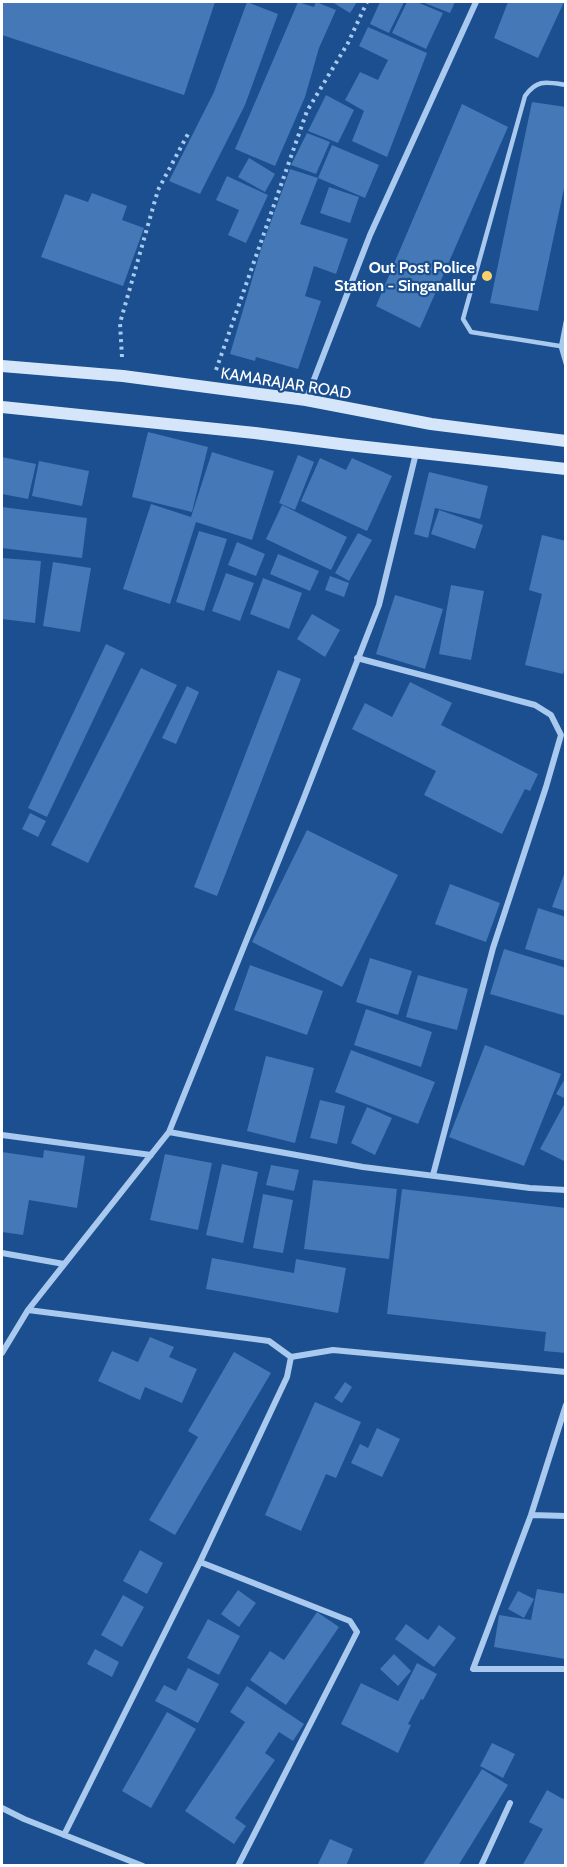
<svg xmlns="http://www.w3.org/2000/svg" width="567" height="1867" viewBox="0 0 567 1867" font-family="Cabin,sans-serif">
	<rect width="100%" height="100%" fill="#1b4f8f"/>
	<path fill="#4478b7" d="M2 2H215L184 95 2 35Z
		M247 2 278 14 245 105 200 194 169 181 214 92Z
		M298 2 314 7 316 2 336 10 319 48 305 97 275 166 235 149Z
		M332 2H357L350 13Z
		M380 2H404L389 33 370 24Z
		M407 2H417L443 13 426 49 392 33Z
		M422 2H455L450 13Z
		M508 2H564L538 58 494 38Z
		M368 27 427 53 387 157 352 141 364 111 345 100 360 72 378 80 388 60 359 46Z
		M326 95 354 110 338 143 308 131Z
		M532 102 566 107V179L538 311 490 303Z
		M462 104 508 127 420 328 376 306Z
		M307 133 330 142 316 174 291 165Z
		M332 145 379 165 365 198 318 178 300 224 348 239 336 274 314 266 305 296 321 301 298 369 256 357 255 361 230 354 261 249 290 169 318 178Z
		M249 158 275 174 265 192 238 177Z
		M227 176 268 195 246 243 228 235 239 210 216 200Z
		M329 187 359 197 350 223 320 213Z
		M92 193 127 206 122 220 144 228 123 286 41 257 65 194 88 202Z
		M148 432 208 447 192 512 132 497Z
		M212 452 274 471 252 540 196 522 170 604 123 589 151 504 191 517Z
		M298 455 314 462 295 510 279 503Z
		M2 457 36 464 28 499 2 494Z
		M320 458 346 470 352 458 392 476 367 531 301 501Z
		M39 461 89 471 82 506 32 496Z
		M429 472 488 486 480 519 435 508 428 538 414 534Z
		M282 505 347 537 331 570 266 539Z
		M2 507 87 518 82 558 2 548Z
		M439 510 483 525 475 549 431 534Z
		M199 531 227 539 204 611 176 602Z
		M358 533 372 540 349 581 335 573Z
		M542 535 566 541V662L563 674 525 665 542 594 529 590Z
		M237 542 265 554 256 576 228 565Z
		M278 554 319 571 310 591 270 574Z
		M2 558 41 561 35 623 2 619Z
		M53 562 91 568 80 632 43 626Z
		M226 573 254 583 240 621 212 611Z
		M330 576 349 583 344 597 325 590Z
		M263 578 302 593 289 629 250 614Z
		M451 585 484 591 471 660 439 654Z
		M395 595 443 609 425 669 376 654Z
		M312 614 340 630 325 657 297 639Z
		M106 644 125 653 47 817 28 808Z
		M141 668 177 685 88 863 51 845Z
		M278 670 301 679 217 896 194 887Z
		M410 682 452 703 441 725 538 774 530 791 525 789 502 834 424 795 436 771 352 729 365 703 392 717Z
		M187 686 199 692 176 744 162 738Z
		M30 813 46 821 38 837 22 829Z
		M307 830 398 875 342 987 252 942Z
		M566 869V911L552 907Z
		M450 884 500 903 486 942 435 924Z
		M538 908 566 917V961L525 949Z
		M504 949 566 968V1016L490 994Z
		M370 958 412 971 398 1015 356 1002Z
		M250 965 323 991 307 1035 234 1010Z
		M418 975 468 989 457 1030 406 1017Z
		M366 1009 432 1032 421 1067 354 1045Z
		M485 1045 561 1074 524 1166 449 1137Z
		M351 1050 435 1082 418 1124 335 1092Z
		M266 1056 314 1068 295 1143 247 1131Z
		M566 1077V1099L556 1094Z
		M320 1100 345 1106 337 1144 310 1138Z
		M566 1101V1162L540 1149Z
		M367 1107 392 1118 375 1155 351 1143Z
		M44 1150 85 1156 77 1208 29 1200 23 1235 2 1232V1152L43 1158Z
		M165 1154 212 1163 198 1230 150 1220Z
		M222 1164 258 1172 243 1243 206 1235Z
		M271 1165 299 1170 294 1191 266 1185Z
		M313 1180 397 1189 389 1259 304 1249Z
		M402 1189 566 1208V1353L544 1351 546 1332 387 1314Z
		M263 1194 293 1200 283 1253 253 1248Z
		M212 1258 294 1273 296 1259 346 1268 338 1313 206 1289Z
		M150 1337 174 1347 169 1357 197 1369 182 1403 145 1387 140 1400 98 1381 112 1351 138 1362Z
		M234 1352 271 1373 175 1535 149 1520 198 1437 188 1431Z
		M345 1382 352 1387 342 1403 334 1398Z
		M315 1402 361 1422 336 1478 326 1474 301 1531 265 1515Z
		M377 1428 400 1439 382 1477 351 1463 360 1444 368 1448Z
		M140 1550 163 1563 147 1594 123 1581Z
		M537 1589 566 1594 565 1659 494 1647 499 1615 531 1620Z
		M238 1590 256 1603 239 1627 221 1614Z
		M518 1591 534 1599 524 1618 508 1609Z
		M123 1595 144 1607 122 1647 101 1635Z
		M317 1612 339 1627 286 1705 250 1680 270 1651 284 1660Z
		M208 1619 240 1636 219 1675 187 1658Z
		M406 1624 428 1640 439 1625 456 1638 434 1667 395 1639Z
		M95 1649 119 1662 112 1677 87 1664Z
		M394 1654 411 1671 398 1686 380 1669Z
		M417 1663 437 1674 423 1700 421 1699 408 1724 411 1725 398 1753 341 1724 361 1683 398 1701Z
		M188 1668 219 1684 198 1723 155 1701 164 1685 176 1691Z
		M247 1686 304 1724 293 1741 279 1732 265 1753 275 1760 235 1818 246 1826 234 1844 185 1811 245 1722 230 1712Z
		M167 1712 196 1729 151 1808 122 1791Z
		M492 1743 515 1754 503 1778 480 1766Z
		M482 1769 508 1785 458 1866H422Z
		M547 1790 563 1799 566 1795V1866H522L543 1829 529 1822Z
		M330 1839 353 1849 346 1866H317Z"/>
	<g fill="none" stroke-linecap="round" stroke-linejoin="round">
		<path stroke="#a9c9ee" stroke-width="4" stroke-dasharray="3 4.5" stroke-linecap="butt" d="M122 357 120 323 158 190 189 132
			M216 370 307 111 348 43 367 2"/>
		<path stroke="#a9c9ee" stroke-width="4.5" d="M566 85C546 82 537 79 525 96L463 319 471 332 566 347
			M566 321 561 347 566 364"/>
		<path stroke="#a9c9ee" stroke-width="6" d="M306 400 370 235 476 2
			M357 658 535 705 551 715 561 735 546 787 493 948 433 1175
			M169 1132 363 1167 530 1188 566 1190
			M2 1135 151 1155
			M2 1253 64 1264
			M28 1310 269 1341 291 1357 287 1377 200 1562 64 1835
			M2 1353 28 1310 169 1132 303 800 379 605 416 453
			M291 1357 333 1350 566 1372
			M566 1405 531 1515 473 1669H566
			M531 1515 566 1516
			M200 1562 350 1621 357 1632 238 1866
			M2 1808 24 1819 143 1866
			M481 1866 510 1803"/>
		<path stroke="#d6e6fa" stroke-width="12" d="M2 366 123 376 306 400 431 424 566 441
			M2 407 255 433 348 445 566 469"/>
	</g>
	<circle fill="#ffd166" stroke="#1b4f8f" stroke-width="2" cx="487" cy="276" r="6"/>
	<g text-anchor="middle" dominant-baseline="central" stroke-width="4.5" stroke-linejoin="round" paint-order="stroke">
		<g font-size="16" font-weight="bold" fill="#fff" stroke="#1b4f8f" text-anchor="end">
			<text x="475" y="267">Out Post Police<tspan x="475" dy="18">Station - Singanallur</tspan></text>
		</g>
		<g font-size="16" fill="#fff" stroke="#1b4f8f">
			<text transform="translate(286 383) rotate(9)">KAMARAJAR ROAD</text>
		</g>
	</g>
	<rect width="567" height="1867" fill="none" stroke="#ffffff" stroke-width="6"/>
</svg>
